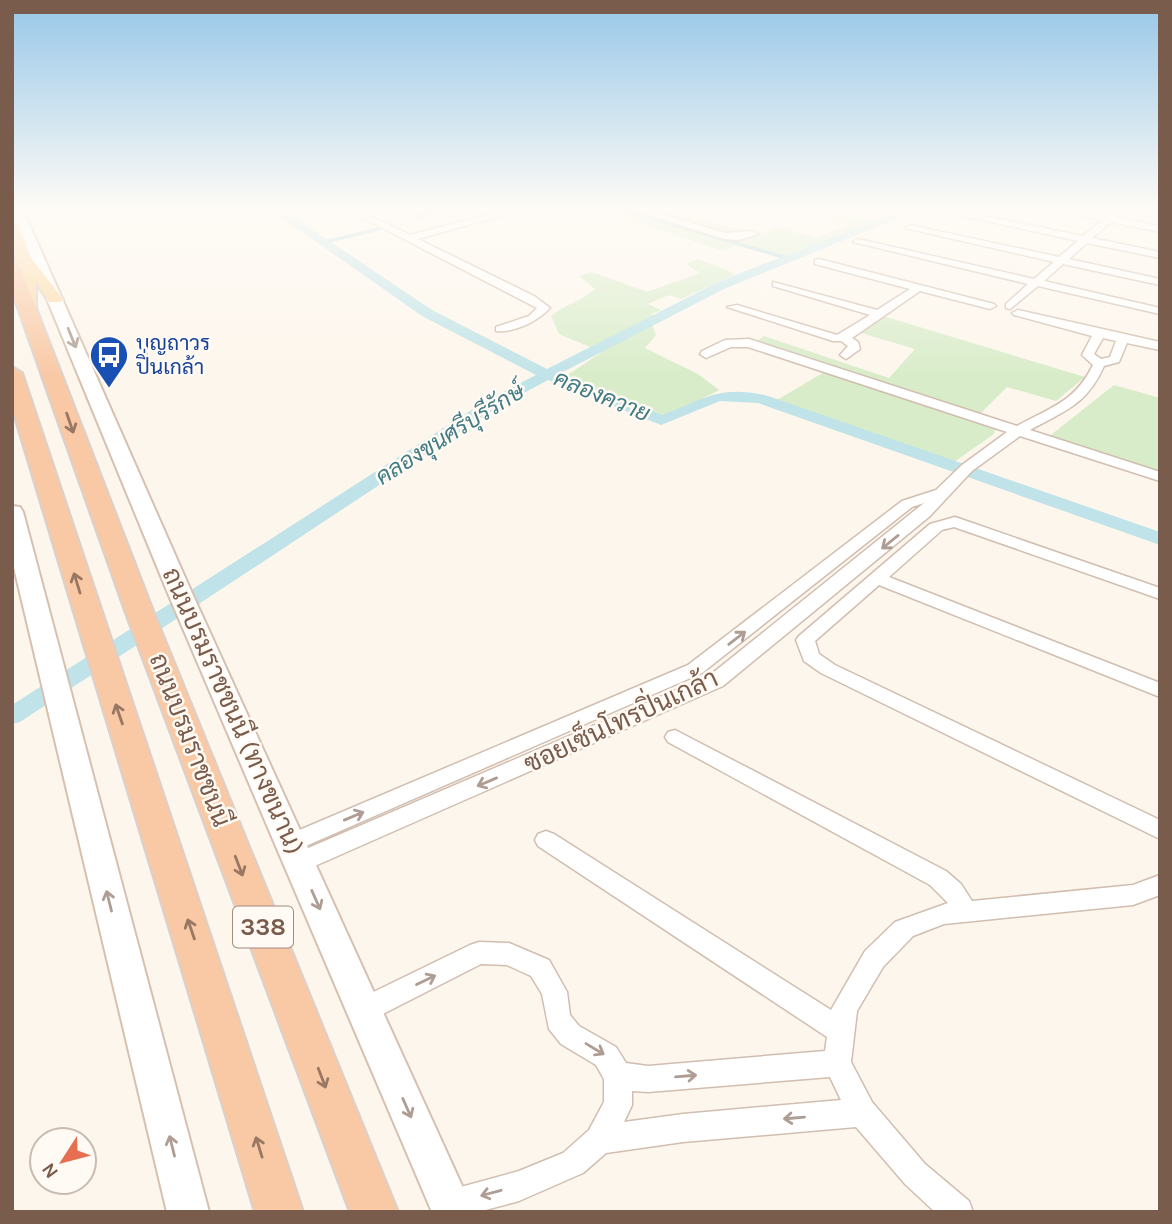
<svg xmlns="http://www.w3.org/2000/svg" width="1172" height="1224" viewBox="0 0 1172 1224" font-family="Karla,Sarabun,sans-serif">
	<rect width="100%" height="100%" fill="#fdf6ec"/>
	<path fill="#d8ecc9" d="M623 208H649L762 234 779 226 816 238 849 225 798 208H824L870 222 869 225 780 258 738 245 723 251 608 212Z
		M699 259 736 274 681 299 669 295 648 304 661 310 651 314 665 318 652 325 656 335 645 348 698 374 719 390 673 414 659 415 566 376 602 352 559 334 551 316C564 305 584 300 595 289L579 276 592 272 647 292 700 273 686 264Z
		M883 316 1085 377 1056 401 1007 387 980 414 756 342 764 336 889 378 915 349 861 333Z
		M826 371 995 429 994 434 954 462 777 400Z
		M1114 385 1160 398V473L1047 438Z"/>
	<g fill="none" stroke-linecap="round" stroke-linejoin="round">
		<path stroke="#a5d3da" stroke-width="3.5" d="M617 208 790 259
			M416 217 443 208
			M321 243 378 229"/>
		<path fill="#bfe3e8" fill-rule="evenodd" d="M268 208H280L432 310 547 369 718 282 908 208H923L726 288 559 374 662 415C704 399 720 384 768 396L1160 532V545L758 403 720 401 661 425 548 380 496 408 20 722 12 724V705L484 402 536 375 422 316Z"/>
		<g stroke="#d1beb0" stroke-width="3">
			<path id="minor" d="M208 208H259L222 216Z
				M344 208H355L410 235 514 208H529L418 239 534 296 550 308C538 321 514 333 496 331V327L529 316 537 308Z
				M627 208H641L725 233 753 231 758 234 739 240 724 239Z
				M1051 208H1069L1107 216 1116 208H1125L1116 217 1160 226V232L1111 222 1092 238 1160 252V258L1087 243 1069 259 1160 279V285L1063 264 1044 281 1160 308V314L1038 286 1010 309 1006 308V304L1028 284 853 242 858 239 1034 279 1054 262 905 228 910 225 1059 257 1078 241 945 212 950 209 1083 236 1102 220Z
				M819 259 994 304 996 306 990 309 920 291 852 338 858 342 860 349 846 359 840 355 848 346 841 341H833L727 307 737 305 837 335 870 315 773 286V282L877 310 910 289 815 264V260Z
				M1018 310 1160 342V350L1127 343 1119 362 1104 366C1087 405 1064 411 1030 430L1160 472V481L1020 436 972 471 930 516 723 686 308 869 300 871 292 869 289 862 292 855 709 676 924 503 912 507 702 673 299 849 291 852 283 849 280 843 283 837 688 665 902 501 936 490 962 465 1007 432 748 347H731L706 358 700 354 702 351 725 340 749 339 1017 426C1051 407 1075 402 1093 365L1082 355 1092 336 1014 315 1012 313ZM1103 338 1116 341 1110 357 1101 359 1094 354Z
				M955 517 1160 588V599L954 527 942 530 889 577 1160 683V697L879 585 815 641 819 654 835 665 1160 820V839L821 673 804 661 796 640 799 636 930 524Z
				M675 730 946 871 961 884 972 901 1133 885 1160 875V895L1133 905 944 924 913 936 883 967 857 1011 851 1062 872 1102 925 1164 969 1201 973 1212H935L905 1184 856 1127 683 1142 606 1153 583 1173 519 1201 478 1212H438L435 1204 439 1193 519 1171 563 1153 589 1130 604 1102V1079L596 1065 561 1044 549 1029 542 994 531 976 507 965 481 964 373 1019 364 1022 355 1019 351 1010 355 1001 470 945 479 942 509 943 549 960 567 992 570 1015 579 1026 616 1047 626 1063 648 1066 825 1051 827 1037 538 846 535 840 538 834 546 831 554 834 831 1010 865 951 895 922 948 903 930 885 668 742 665 737 668 732ZM830 1077 841 1100 683 1114 624 1122 632 1105V1091L648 1092Z"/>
		</g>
		<g stroke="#d6c0b0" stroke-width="4">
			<path id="secondary" d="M12 208H22L191 591 474 1212H432L167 591 12 214Z
				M12 506 20 507 23 512 209 1212H167L12 559Z"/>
		</g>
		<g stroke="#dad1cd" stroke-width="4">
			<path id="primary" d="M12 222 19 226 31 258 63 299 61 302H49L36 283V306L34 310 28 311 20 306C22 277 12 251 12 222Z"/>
		</g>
		<g stroke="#dad1cd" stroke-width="4">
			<path id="trunk" d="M12 262 20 267 155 616 398 1212H350L127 616 12 291Z
				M12 367 22 373 303 1212H255L12 407Z"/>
		</g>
		<use href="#minor" fill="#fff" fill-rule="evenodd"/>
		<use href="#secondary" fill="#fff" fill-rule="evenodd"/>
		<use href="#primary" fill="#fbd9a5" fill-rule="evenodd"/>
		<use href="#trunk" fill="#f9c8a4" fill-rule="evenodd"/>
	</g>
	<defs><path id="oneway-shaft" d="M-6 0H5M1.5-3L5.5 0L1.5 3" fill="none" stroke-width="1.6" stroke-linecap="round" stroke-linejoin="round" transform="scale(1.75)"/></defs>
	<g stroke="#af9d94">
		<use href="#oneway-shaft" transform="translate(72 338) rotate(68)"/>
		<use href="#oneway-shaft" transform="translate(890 542) rotate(141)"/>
		<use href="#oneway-shaft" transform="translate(737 638) rotate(-38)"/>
		<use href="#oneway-shaft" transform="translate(487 782) rotate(157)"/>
		<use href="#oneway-shaft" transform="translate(354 816) rotate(-23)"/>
		<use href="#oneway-shaft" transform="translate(316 900) rotate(66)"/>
		<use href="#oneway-shaft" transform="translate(109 901) rotate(-104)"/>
		<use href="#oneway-shaft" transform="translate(426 980) rotate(-26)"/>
		<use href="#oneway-shaft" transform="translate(595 1049) rotate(31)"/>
		<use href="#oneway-shaft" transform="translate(686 1076) rotate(-5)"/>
		<use href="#oneway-shaft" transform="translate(407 1108) rotate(66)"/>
		<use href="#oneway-shaft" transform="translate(794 1118) rotate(175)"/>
		<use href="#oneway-shaft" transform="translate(172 1146) rotate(-104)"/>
		<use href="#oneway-shaft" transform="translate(491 1193) rotate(165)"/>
	</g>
	<g stroke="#9a7763">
		<use href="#oneway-shaft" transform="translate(70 423) rotate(71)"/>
		<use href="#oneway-shaft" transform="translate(77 583) rotate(-107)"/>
		<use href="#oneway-shaft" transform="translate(119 714) rotate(-109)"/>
		<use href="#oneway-shaft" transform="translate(239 866) rotate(69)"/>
		<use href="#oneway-shaft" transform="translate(191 929) rotate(-109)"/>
		<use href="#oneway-shaft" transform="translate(322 1078) rotate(69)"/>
		<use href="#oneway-shaft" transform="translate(259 1147) rotate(-107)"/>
	</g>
	<linearGradient id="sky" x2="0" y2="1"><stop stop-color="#97c7e8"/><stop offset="0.55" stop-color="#fefbf6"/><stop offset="1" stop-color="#fefbf6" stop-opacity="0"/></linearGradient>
	<rect width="1172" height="379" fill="url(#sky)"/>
	<defs>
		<g id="bus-pin" transform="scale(2.0125)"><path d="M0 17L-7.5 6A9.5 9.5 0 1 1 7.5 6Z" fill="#1a4fb4" stroke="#fffaf3"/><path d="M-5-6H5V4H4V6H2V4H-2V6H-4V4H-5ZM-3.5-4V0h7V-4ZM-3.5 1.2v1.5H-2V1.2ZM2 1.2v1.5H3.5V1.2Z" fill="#fff"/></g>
	</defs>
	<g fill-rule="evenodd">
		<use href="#bus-pin" x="109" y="355"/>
	</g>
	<g text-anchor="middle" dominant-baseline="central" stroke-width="5" stroke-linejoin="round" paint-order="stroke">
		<g font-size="21" fill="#164399" stroke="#fffaf3" text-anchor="start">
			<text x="136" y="343">บุญถาวร<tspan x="136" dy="24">ปิ่นเกล้า</tspan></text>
		</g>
		<g font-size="23" font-style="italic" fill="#437c86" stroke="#fffaf3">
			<text transform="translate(602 396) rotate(22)">คลองควาย</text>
			<text transform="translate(450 434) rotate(-32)">คลองขุนศรีบุรีรักษ์</text>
		</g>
		<rect fill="#fffaf3" stroke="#a28b7f" stroke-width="2" x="233" y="906.5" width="60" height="41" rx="5"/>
		<g font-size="24" font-weight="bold" fill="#7a5c4d">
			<text x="263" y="927">338</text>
		</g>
		<g font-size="26" fill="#7a5c4d" stroke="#fffaf3">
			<text transform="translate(233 711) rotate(66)">ถนนบรมราชชนนี (ทางขนาน)</text>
			<text transform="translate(621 721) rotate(-25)">ซอยเซ็นโทรปิ่นเกล้า</text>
			<text transform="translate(190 740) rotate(69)">ถนนบรมราชชนนี</text>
		</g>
	</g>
	<rect width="1172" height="1224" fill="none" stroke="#7a5c4d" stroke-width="28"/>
	<g transform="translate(63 1161) rotate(234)"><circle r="33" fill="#fffaf3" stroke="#cabbb1" stroke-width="2"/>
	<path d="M0-5L12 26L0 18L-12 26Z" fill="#e76f51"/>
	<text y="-10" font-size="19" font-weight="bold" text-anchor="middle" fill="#7a5c4d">N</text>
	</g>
</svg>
